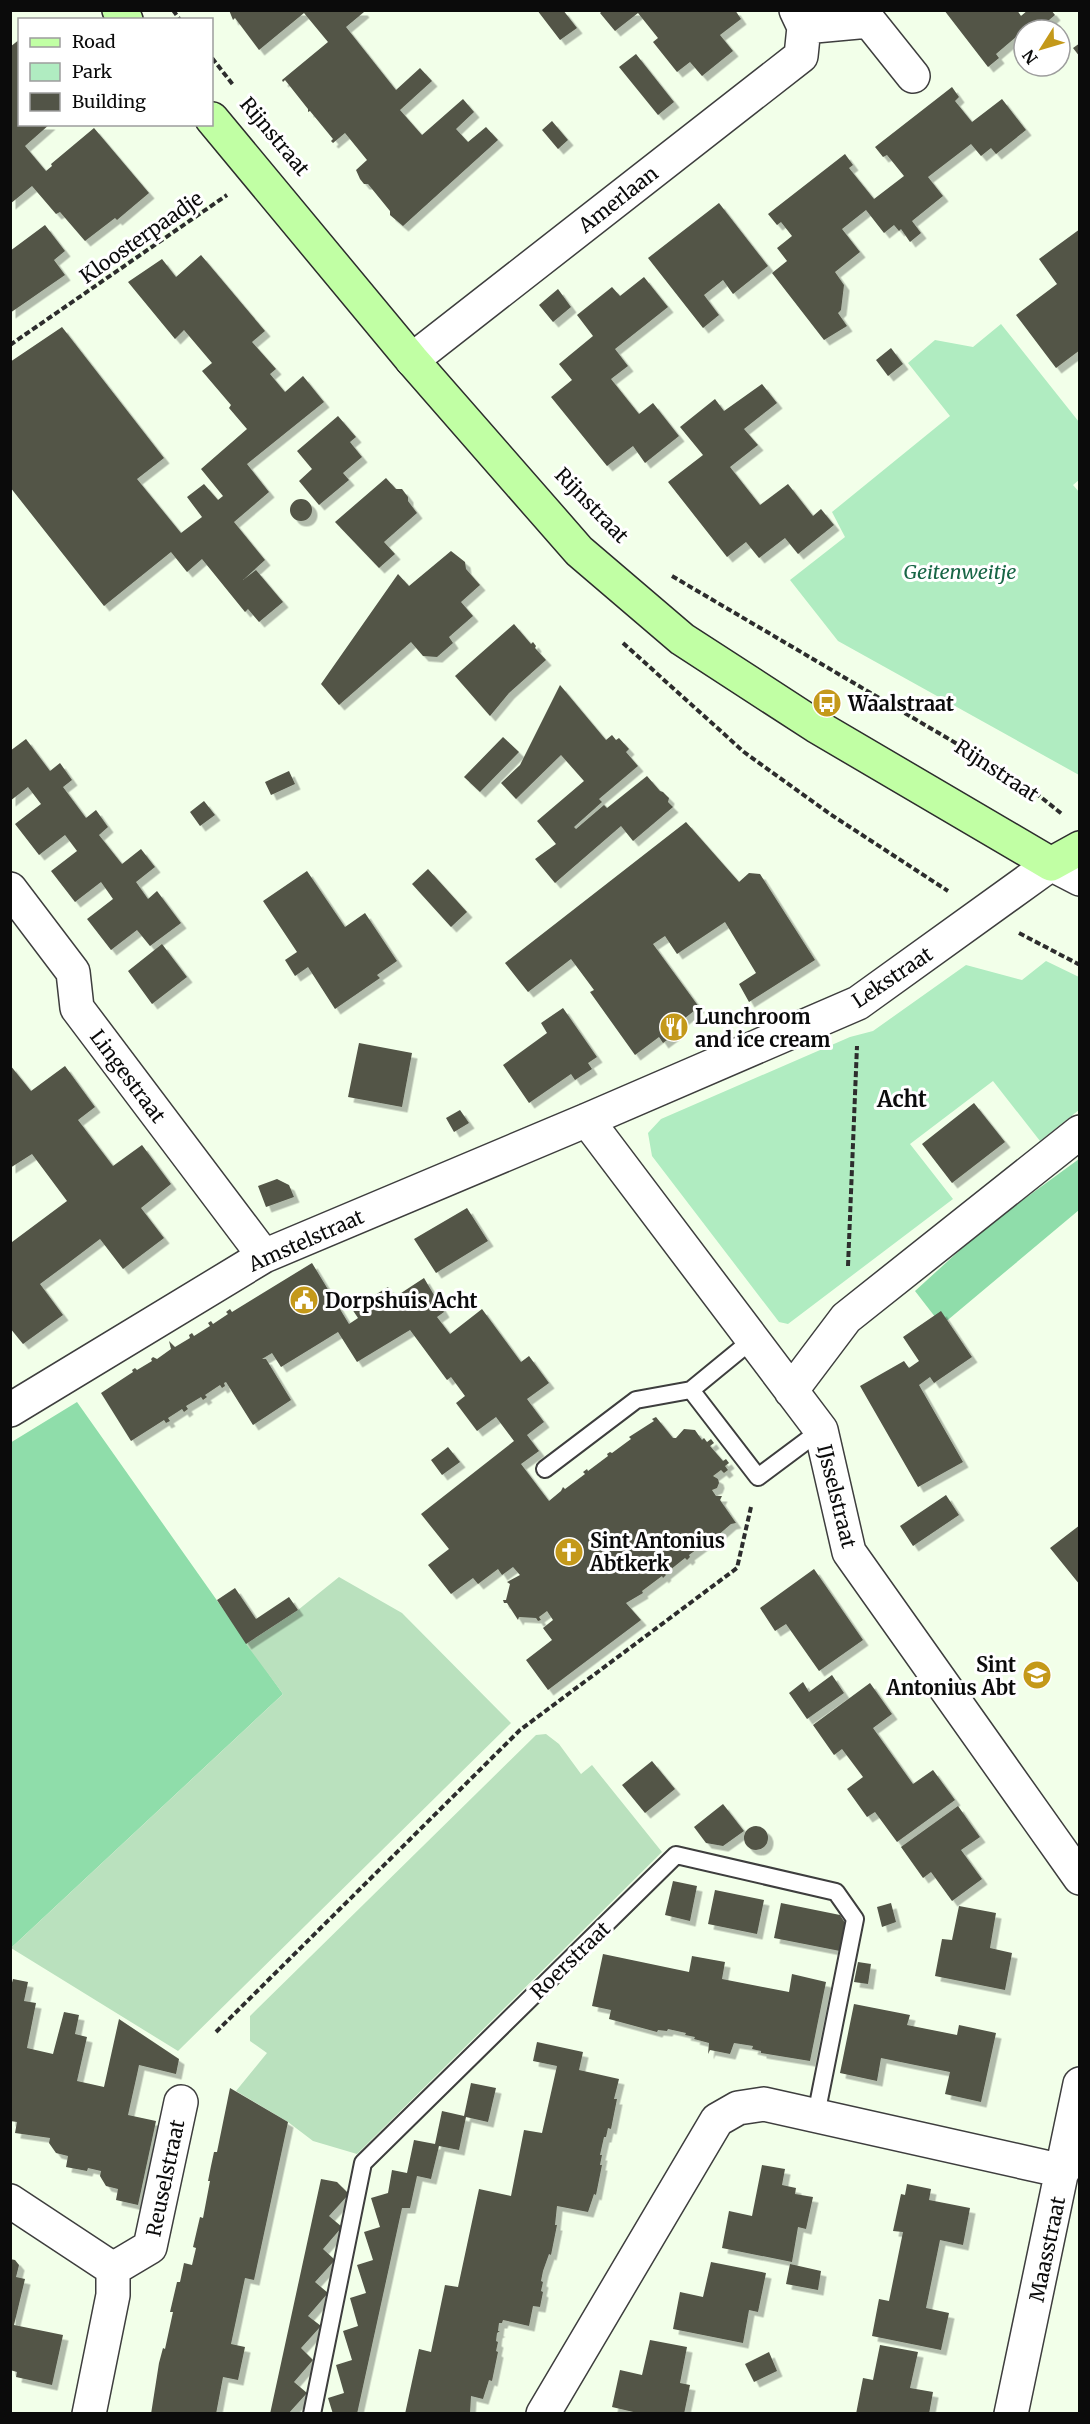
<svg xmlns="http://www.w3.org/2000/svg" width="1090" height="2424" viewBox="0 0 1090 2424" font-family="Merriweather,serif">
	<defs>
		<filter id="shadow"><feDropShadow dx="5.5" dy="5.5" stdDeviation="0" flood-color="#0004"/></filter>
	</defs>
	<rect width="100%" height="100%" fill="#f2ffe9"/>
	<path fill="#b0ecc1" d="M1001 324 1079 422V480L1073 485 1080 493 1079 775 838 641 790 580 845 537 832 512 950 416 908 363 935 340 973 347Z
		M1046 961 1079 977V1110L1040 1141 993 1081 910 1144 953 1199 788 1324 779 1322 652 1156 648 1133 661 1119 850 1037 873 1031 966 965 1022 980Z"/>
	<path fill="#8fddaa" d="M1079 1159V1210L943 1324 939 1322 915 1291 982 1230Z
		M77 1402 283 1694 11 1948 10 1443Z"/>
	<path fill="#bae1be" d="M339 1577 402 1613 511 1723 178 2051 11 1948 283 1694 246 1644 298 1610Z
		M546 1734 559 1744 581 1774 592 1765 662 1852 357 2154 313 2141 288 2122 236 2091 267 2053 250 2041V2016L536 1735Z"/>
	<path fill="#525447" filter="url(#shadow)" d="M229 10H362L364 12 346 27 396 90 420 68 432 81 400 110 422 135 463 99 474 112 456 129 468 142 486 127 498 140 403 226 390 215V211L368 184H364L360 179 356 170 367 160 345 133 333 143 331 141 333 139 310 111 308 112V109L285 80 283 82 282 80 328 42 304 13 259 50 235 18 233 20Z
		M537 10H563L577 28 560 40Z
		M603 10H735L741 19 720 35 733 51 702 76 690 62 677 72 653 42 658 38 638 13 615 31 600 13Z
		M944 10H1017L1021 16 1028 10H1051L1055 15 1037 30H1024L996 54 999 58 988 67Z
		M20 39V124H50L25 146 46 171 52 166 51 164 94 128 149 193 117 220 115 218 85 241 60 212 56 214 32 186 10 204V47Z
		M1080 43V57L1073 48Z
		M636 54 674 102 658 115 619 67Z
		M952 87 959 97 955 101 972 122 1002 99 1026 130 996 154 991 148 981 156 971 144 928 177 943 196 912 221 921 233 910 242 901 229 899 231 894 225 884 233 866 210 842 229 860 252 835 272 844 285 841 310 838 313 847 326 824 340 772 273 787 261 777 248 792 236 781 222 777 225 768 214 845 154 853 165 849 168 874 199 904 176 887 155 883 157 875 147Z
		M552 121 568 140 558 149 542 130Z
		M719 203 768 266 733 294 723 280 704 295 719 315 703 328 648 258Z
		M45 225 65 251 54 260 65 275 10 313V251Z
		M1080 229V350L1056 368 1016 315 1057 284 1039 259Z
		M201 255 265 331 252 342 276 369 270 374 285 392 303 376 324 402 247 464 269 492 234 522 265 560 243 580 256 570 283 602 259 622 248 609 245 612 202 559 187 572 171 552 104 606 10 487V362L62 327 164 458 137 479 181 533 202 517 187 497 204 484 218 500 223 496 201 469 247 429 229 408 231 405 202 371 212 363 184 330 175 339 128 282 162 259 176 277Z
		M644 277 668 307 615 349 628 366 611 379 639 414 653 403 679 436 645 463 633 446 607 466 551 397 572 380 559 364 593 336 577 315 612 287 620 296Z
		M558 289 571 307 553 322 539 305Z
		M891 348 903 364 888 376 876 360Z
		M762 384 777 403 744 429 758 445 730 467 760 505 788 484 813 516 821 509 834 525 798 554 785 538 759 558 746 542 727 557 668 482 703 455 680 427 715 399 724 411Z
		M338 416 356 437 350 442 362 457 343 473 349 480 319 505 299 481 312 469 297 451Z
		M386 478 396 489H402L408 497V501L417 513 384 542 395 554 379 568 335 522Z
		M290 510a11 11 0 1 1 22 0a11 11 0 1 1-22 0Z
		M451 551 465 562 466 569 480 585 461 602 473 616 449 637 453 643 437 657 423 656 411 642 339 705 321 684 398 574 409 586Z
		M514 624 531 644 533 642 536 646 535 648 546 660 509 693 490 716 455 676Z
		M560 685 606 740 612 735 616 740 619 738 629 749 626 752 638 766 599 799 602 802 574 827 576 829 604 805 607 808 647 776 660 791 663 792 669 798 668 802 673 807 633 841 621 826 555 883 535 859 556 844 537 821 584 781 561 755 516 799 501 783 520 765Z
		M503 737 519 752 480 792 464 777Z
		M26 739 50 771 60 763 72 780 63 787 86 818 96 810 108 827 99 835 122 864 141 849 155 867 136 882 148 899 157 891 181 923 150 946 137 930 111 950 87 919 113 899 101 882 75 902 51 871 77 851 65 835 39 855 15 824 41 804 28 787 10 801V751Z
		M289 771 295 784 271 795 265 782Z
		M204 801 215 815 200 826 190 812Z
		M686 822 739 882 749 873 760 874 815 960 749 1002 739 984 756 973 725 922 677 954 665 936 653 944 699 1007 675 1026 679 1031 663 1043 659 1037 635 1055 590 992 594 990 571 959 528 992 505 963Z
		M428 869 467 912 451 927 412 884Z
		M307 871 345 927 365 913 397 961 377 975 380 978 335 1009 308 967 295 976 285 960 297 952 263 901Z
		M162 944 187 977 152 1004 128 971Z
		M563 1008 597 1057 588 1063 592 1069 575 1080 571 1074 529 1103 503 1065 547 1033 541 1023Z
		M359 1043 412 1053 402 1107 348 1097Z
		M10 1065 31 1091 65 1066 95 1107 78 1120 113 1166 142 1145 171 1184 141 1208 164 1238 123 1269 100 1239 67 1264 40 1284 63 1315 23 1344 10 1328V1239L12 1242 67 1201 32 1154 10 1168Z
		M974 1103 1005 1142 952 1183 922 1144Z
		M460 1110 469 1123 454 1132 446 1118Z
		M277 1179 289 1185 294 1197 266 1207 258 1186Z
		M467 1208 488 1241 436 1273 414 1239Z
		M312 1263 349 1324 358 1318 352 1309 388 1287 395 1297 424 1278 444 1312 437 1317 450 1334 482 1309 521 1362 529 1356 549 1383 527 1399 544 1422 527 1435 539 1451 521 1464 549 1501 561 1491 563 1487 565 1489 585 1474 583 1472 587 1469 588 1471 608 1456 607 1454 610 1452 612 1453 631 1439 629 1437 654 1421 652 1419 656 1417 673 1438H676L684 1429 695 1430 702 1440 704 1438 707 1442 711 1439 714 1443 710 1446 723 1461 726 1459 729 1463 725 1466 728 1470 724 1473 721 1470 713 1476 718 1479 719 1483 717 1488 712 1490 716 1496H722L720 1500 736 1523 731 1524 709 1543 708 1541 689 1555 690 1557 687 1560 685 1558 665 1574 666 1575 663 1578 662 1576 642 1591 643 1593 626 1603 641 1620 548 1690 526 1660 552 1640 543 1628 553 1620 547 1611 539 1617 541 1620 538 1621 536 1618 519 1617 518 1620 507 1603H504L503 1600H506L510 1584 507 1582 520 1575 513 1567 502 1575 498 1569 478 1584 473 1578 451 1594 428 1565 449 1549 421 1514 514 1441 496 1417 477 1431 456 1403 465 1396 451 1377 447 1380 410 1330 357 1362 338 1332 281 1367 272 1353 262 1359H266L291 1400 253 1425 226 1382 224 1383 225 1386 222 1388 220 1385 205 1395 207 1397 203 1400 201 1397 186 1406 188 1409 184 1412 182 1409 168 1418 170 1421 166 1423 164 1420 131 1441 101 1393 133 1372 132 1370 135 1368 137 1370 152 1361 151 1359 153 1357 157 1359 171 1349 169 1341 175 1347 190 1338 189 1335 192 1333 194 1336 210 1326 208 1323 211 1321 213 1324 228 1314 226 1312 230 1309 232 1312Z
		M941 1311 972 1357 934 1383 930 1377 919 1385 963 1462 918 1487 860 1386 904 1361 909 1368 919 1361 903 1337Z
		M448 1447 460 1462 442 1475 431 1460Z
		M946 1495 959 1515 913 1546 900 1526Z
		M1080 1525V1585L1050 1548Z
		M814 1569 863 1640 819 1671 786 1624 775 1631 760 1608Z
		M235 1588 256 1619 289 1597 298 1610 246 1644 217 1600Z
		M832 1675 844 1693 807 1719 789 1693 803 1682 809 1692Z
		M870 1683 892 1714 873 1728 913 1784 933 1770 955 1800 897 1842 875 1812 867 1817 847 1789 863 1777 842 1749 834 1755 813 1725Z
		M652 1761 675 1789 645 1813 622 1785Z
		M723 1804 744 1831 723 1846 706 1843 694 1827Z
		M958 1806 980 1837 961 1850 982 1879 952 1901 931 1872 923 1878 901 1847Z
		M744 1838a12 12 0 1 1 24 0a12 12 0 1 1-24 0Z
		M673 1881 697 1886 690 1921 665 1915Z
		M715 1890 764 1900 757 1934 708 1924Z
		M781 1903 840 1915 845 1923 840 1951 774 1938Z
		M891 1903 896 1922 882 1927 877 1907Z
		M959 1906 996 1913 990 1948 1012 1953 1005 1990 935 1976 942 1939 952 1940Z
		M603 1954 689 1972 692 1956 725 1962 722 1979 789 1992 792 1974 826 1982 810 2061 761 2053V2051L752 2049 753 2046 734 2043 730 2054 710 2050 708 2054 709 2043 694 2039 695 2037 685 2035 686 2033 668 2029 667 2031 658 2030 657 2032 609 2019 611 2010 592 2006Z
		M858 1962 871 1964 868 1984 854 1982Z
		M13 1979 28 1982 24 2001 36 2003 27 2048 53 2054 64 2012 79 2015 75 2034 87 2037 77 2081 104 2087 119 2019 179 2059 176 2074 139 2065 138 2070 128 2115 156 2121 138 2205 116 2200 118 2189 106 2186 100 2176 101 2171 88 2168 87 2171 66 2167 68 2156 56 2153 49 2143 50 2138 15 2133 17 2122 10 2121V1990Z
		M854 2004 910 2015 907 2025 957 2035 959 2025 996 2033 981 2102 945 2094 950 2072 915 2065 881 2058 877 2081 840 2073Z
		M537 2042 583 2052 579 2070 619 2079 614 2099H617L611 2129 608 2128 606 2137H604L600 2155H602L600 2165H602L596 2195 594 2194 588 2212 557 2206 555 2225H557L551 2255 549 2254 543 2271 541 2281 543 2282 541 2291 543 2292 540 2307 533 2306 529 2326 503 2320 502 2323H499L498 2331H500L497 2333 496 2341 498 2342 496 2351 498 2352 492 2381 489 2380 483 2399 471 2396 470 2414H405L419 2349 431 2352 445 2285 458 2287 479 2189 511 2196 524 2130 542 2133 557 2066 533 2061Z
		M471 2083 496 2088 488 2122 466 2117 459 2150 439 2146 431 2179 417 2176 410 2208H402L357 2414H333L328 2398 344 2393 336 2365 352 2360 343 2331 358 2326 350 2298 366 2293 357 2265 373 2260 364 2232 380 2227 371 2198 388 2193 392 2170 407 2173 414 2140 435 2144 442 2111 464 2116Z
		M230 2088 288 2122 254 2280 245 2278 231 2344 245 2347 238 2380 223 2377 216 2414H151L159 2363 163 2348 165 2349 173 2312H170L177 2282H180L184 2263 192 2265 196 2248 193 2247 200 2217 203 2218 210 2181H208L211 2166 214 2152H217Z
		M762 2165 785 2169 782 2185 796 2188 795 2194 813 2197 806 2229 798 2227 792 2262 722 2248 729 2211 752 2216Z
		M321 2179 337 2182 349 2194 329 2216 342 2227 323 2249 335 2260 315 2282 328 2293 308 2316 321 2326 301 2348 313 2360 294 2382 307 2393 288 2414H270Z
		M907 2184 931 2189 929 2200 970 2208 963 2245 940 2240 926 2308 949 2313 941 2350 872 2336 879 2299 889 2301 903 2232 893 2231 901 2194 905 2195Z
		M10 2259 15 2260 19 2265 16 2277 25 2279 14 2325 63 2335 52 2385 16 2377 17 2372 10 2370Z
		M711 2262 766 2273 758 2312 749 2310 743 2343 673 2329 680 2292 703 2297Z
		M790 2264 821 2271 818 2290 786 2284Z
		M650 2340 687 2347 680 2383 690 2385 684 2414H642L612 2407 620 2370 642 2375Z
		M880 2345 918 2352 910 2388 933 2392 929 2414H856L863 2378 873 2380Z
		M769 2352 777 2371 754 2382 745 2364Z"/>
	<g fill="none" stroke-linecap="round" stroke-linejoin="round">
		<g stroke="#3e3e3e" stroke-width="20">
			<path id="lane" d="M691 1390 758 1477 821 1430
				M545 1469 636 1400 691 1390 752 1340
				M312 2414 363 2163 676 1855 836 1892 855 1919 816 2115"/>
		</g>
		<g stroke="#3e3e3e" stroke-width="36">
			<path id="street" d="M804 27 869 21 913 76
				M412 360 801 56 804 27 796 10
				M10 889 73 972 77 1008 264 1256
				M587 1120 821 1430 849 1552 1080 1878
				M791 1391 846 1318 1080 1132
				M10 1410 264 1256 587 1120 858 1003 1051 864 1080 879
				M10 2201 113 2269V2295L89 2414
				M113 2269 150 2247 181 2102
				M543 2414 717 2120 738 2108 764 2104 1063 2171
				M1011 2414 1080 2084"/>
		</g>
		<g stroke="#2d2d2d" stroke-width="36">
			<path id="secondary" d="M119 10 126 20
				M212 119 412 360 579 551 682 639 816 726 1051 864 1080 848"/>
		</g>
		<path stroke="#2d2d2d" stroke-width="4" stroke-dasharray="6 3" stroke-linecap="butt" d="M173 10 180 20
			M212 58 234 86
			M10 345 227 195
			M672 576 976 755 1032 790 1062 814
			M623 643 744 752 830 814 948 891
			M1019 933 1080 965
			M848 1266 857 1046
			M216 2032 520 1730 737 1568 751 1507"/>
		<use href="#lane" stroke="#fff" stroke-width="16"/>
		<use href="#street" stroke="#fff" stroke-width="33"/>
		<use href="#secondary" stroke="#c1ffa4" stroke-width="33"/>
	</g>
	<defs>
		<g id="bus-disc" transform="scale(1.5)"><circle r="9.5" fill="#c4991a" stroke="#fff"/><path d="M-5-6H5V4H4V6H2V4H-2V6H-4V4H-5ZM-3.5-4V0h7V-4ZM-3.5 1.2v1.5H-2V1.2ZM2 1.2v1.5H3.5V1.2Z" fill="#fff"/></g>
		<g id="restaurant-disc" transform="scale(1.5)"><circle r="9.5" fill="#c4991a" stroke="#fff"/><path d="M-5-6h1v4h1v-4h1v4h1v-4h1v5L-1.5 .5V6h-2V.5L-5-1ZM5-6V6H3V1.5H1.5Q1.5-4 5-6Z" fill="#fff"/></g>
		<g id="civic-disc" transform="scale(1.5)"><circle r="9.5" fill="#c4991a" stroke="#fff"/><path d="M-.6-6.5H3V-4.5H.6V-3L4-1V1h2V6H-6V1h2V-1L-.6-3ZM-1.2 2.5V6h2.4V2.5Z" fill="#fff"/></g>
		<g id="church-disc" transform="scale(1.5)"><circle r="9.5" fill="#c4991a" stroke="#fff"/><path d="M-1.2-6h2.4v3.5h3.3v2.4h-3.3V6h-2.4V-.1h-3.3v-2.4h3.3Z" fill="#fff"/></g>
		<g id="school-disc" transform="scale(1.5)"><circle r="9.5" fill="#c4991a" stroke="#fff"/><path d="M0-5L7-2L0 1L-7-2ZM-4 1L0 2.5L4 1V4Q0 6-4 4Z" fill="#fff"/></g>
	</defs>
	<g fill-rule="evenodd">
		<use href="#bus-disc" x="827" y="703"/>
		<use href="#restaurant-disc" x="674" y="1027"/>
		<use href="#civic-disc" x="304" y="1300"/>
		<use href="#church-disc" x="569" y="1552"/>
		<use href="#school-disc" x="1037" y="1675"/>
	</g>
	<g text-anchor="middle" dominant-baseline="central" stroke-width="6" stroke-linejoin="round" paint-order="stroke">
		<g font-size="20" fill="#0b0b0b" stroke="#fff">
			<text transform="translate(275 136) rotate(50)">Rijnstraat</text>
			<text transform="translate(618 199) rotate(-38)">Amerlaan</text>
			<text transform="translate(141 237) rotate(-35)">Kloosterpaadje</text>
			<text transform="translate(592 505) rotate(46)">Rijnstraat</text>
			<text transform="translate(997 770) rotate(33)">Rijnstraat</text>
			<text transform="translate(892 977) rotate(-34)">Lekstraat</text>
			<text transform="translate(128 1076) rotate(53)">Lingestraat</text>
			<text transform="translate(306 1240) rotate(-24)">Amstelstraat</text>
			<text transform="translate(837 1496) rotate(76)">IJsselstraat</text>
			<text transform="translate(570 1960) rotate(-44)">Roerstraat</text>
			<text transform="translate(165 2178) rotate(-78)">Reuselstraat</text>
			<text transform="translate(1047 2249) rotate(-78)">Maasstraat</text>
		</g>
		<g font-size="20" font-style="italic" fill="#186646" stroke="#fff">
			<text x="960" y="571">Geitenweitje</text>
		</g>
		<g font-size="20" font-weight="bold" fill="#0b0b0b" stroke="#fff" text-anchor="start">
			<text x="848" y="703">Waalstraat</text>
			<text x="695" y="1016">Lunchroom<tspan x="695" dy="23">and ice cream</tspan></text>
			<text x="325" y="1300">Dorpshuis Acht</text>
			<text x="590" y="1540">Sint Antonius<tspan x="590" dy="23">Abtkerk</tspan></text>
			<text x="1016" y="1664" text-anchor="end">Sint<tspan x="1016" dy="23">Antonius Abt</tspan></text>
		</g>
		<g font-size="22" font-weight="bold" fill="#0b0b0b" stroke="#fff">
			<text x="902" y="1099">Acht</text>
		</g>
	</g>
	<rect width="1090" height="2424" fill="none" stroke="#0b0b0b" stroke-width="24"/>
	<rect x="18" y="18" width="195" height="108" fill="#ffffff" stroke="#9d9d9d" stroke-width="1.5"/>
	<rect x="30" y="38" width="30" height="9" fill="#c1ffa4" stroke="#9d9d9d" stroke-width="1.5"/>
	<text x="72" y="48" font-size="18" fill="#0b0b0b">Road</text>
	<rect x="30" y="63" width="30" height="18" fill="#b0ecc1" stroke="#9d9d9d" stroke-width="1.5"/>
	<text x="72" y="78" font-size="18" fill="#0b0b0b">Park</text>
	<rect x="30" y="93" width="30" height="18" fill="#525447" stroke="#9d9d9d" stroke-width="1.5"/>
	<text x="72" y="108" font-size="18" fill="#0b0b0b">Building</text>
	<g transform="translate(1042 48) rotate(233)"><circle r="28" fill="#ffffff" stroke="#9d9d9d" stroke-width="1.5"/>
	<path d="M0-4.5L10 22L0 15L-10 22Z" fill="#c4991a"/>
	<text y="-9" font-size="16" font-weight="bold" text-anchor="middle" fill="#0b0b0b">N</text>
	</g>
</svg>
